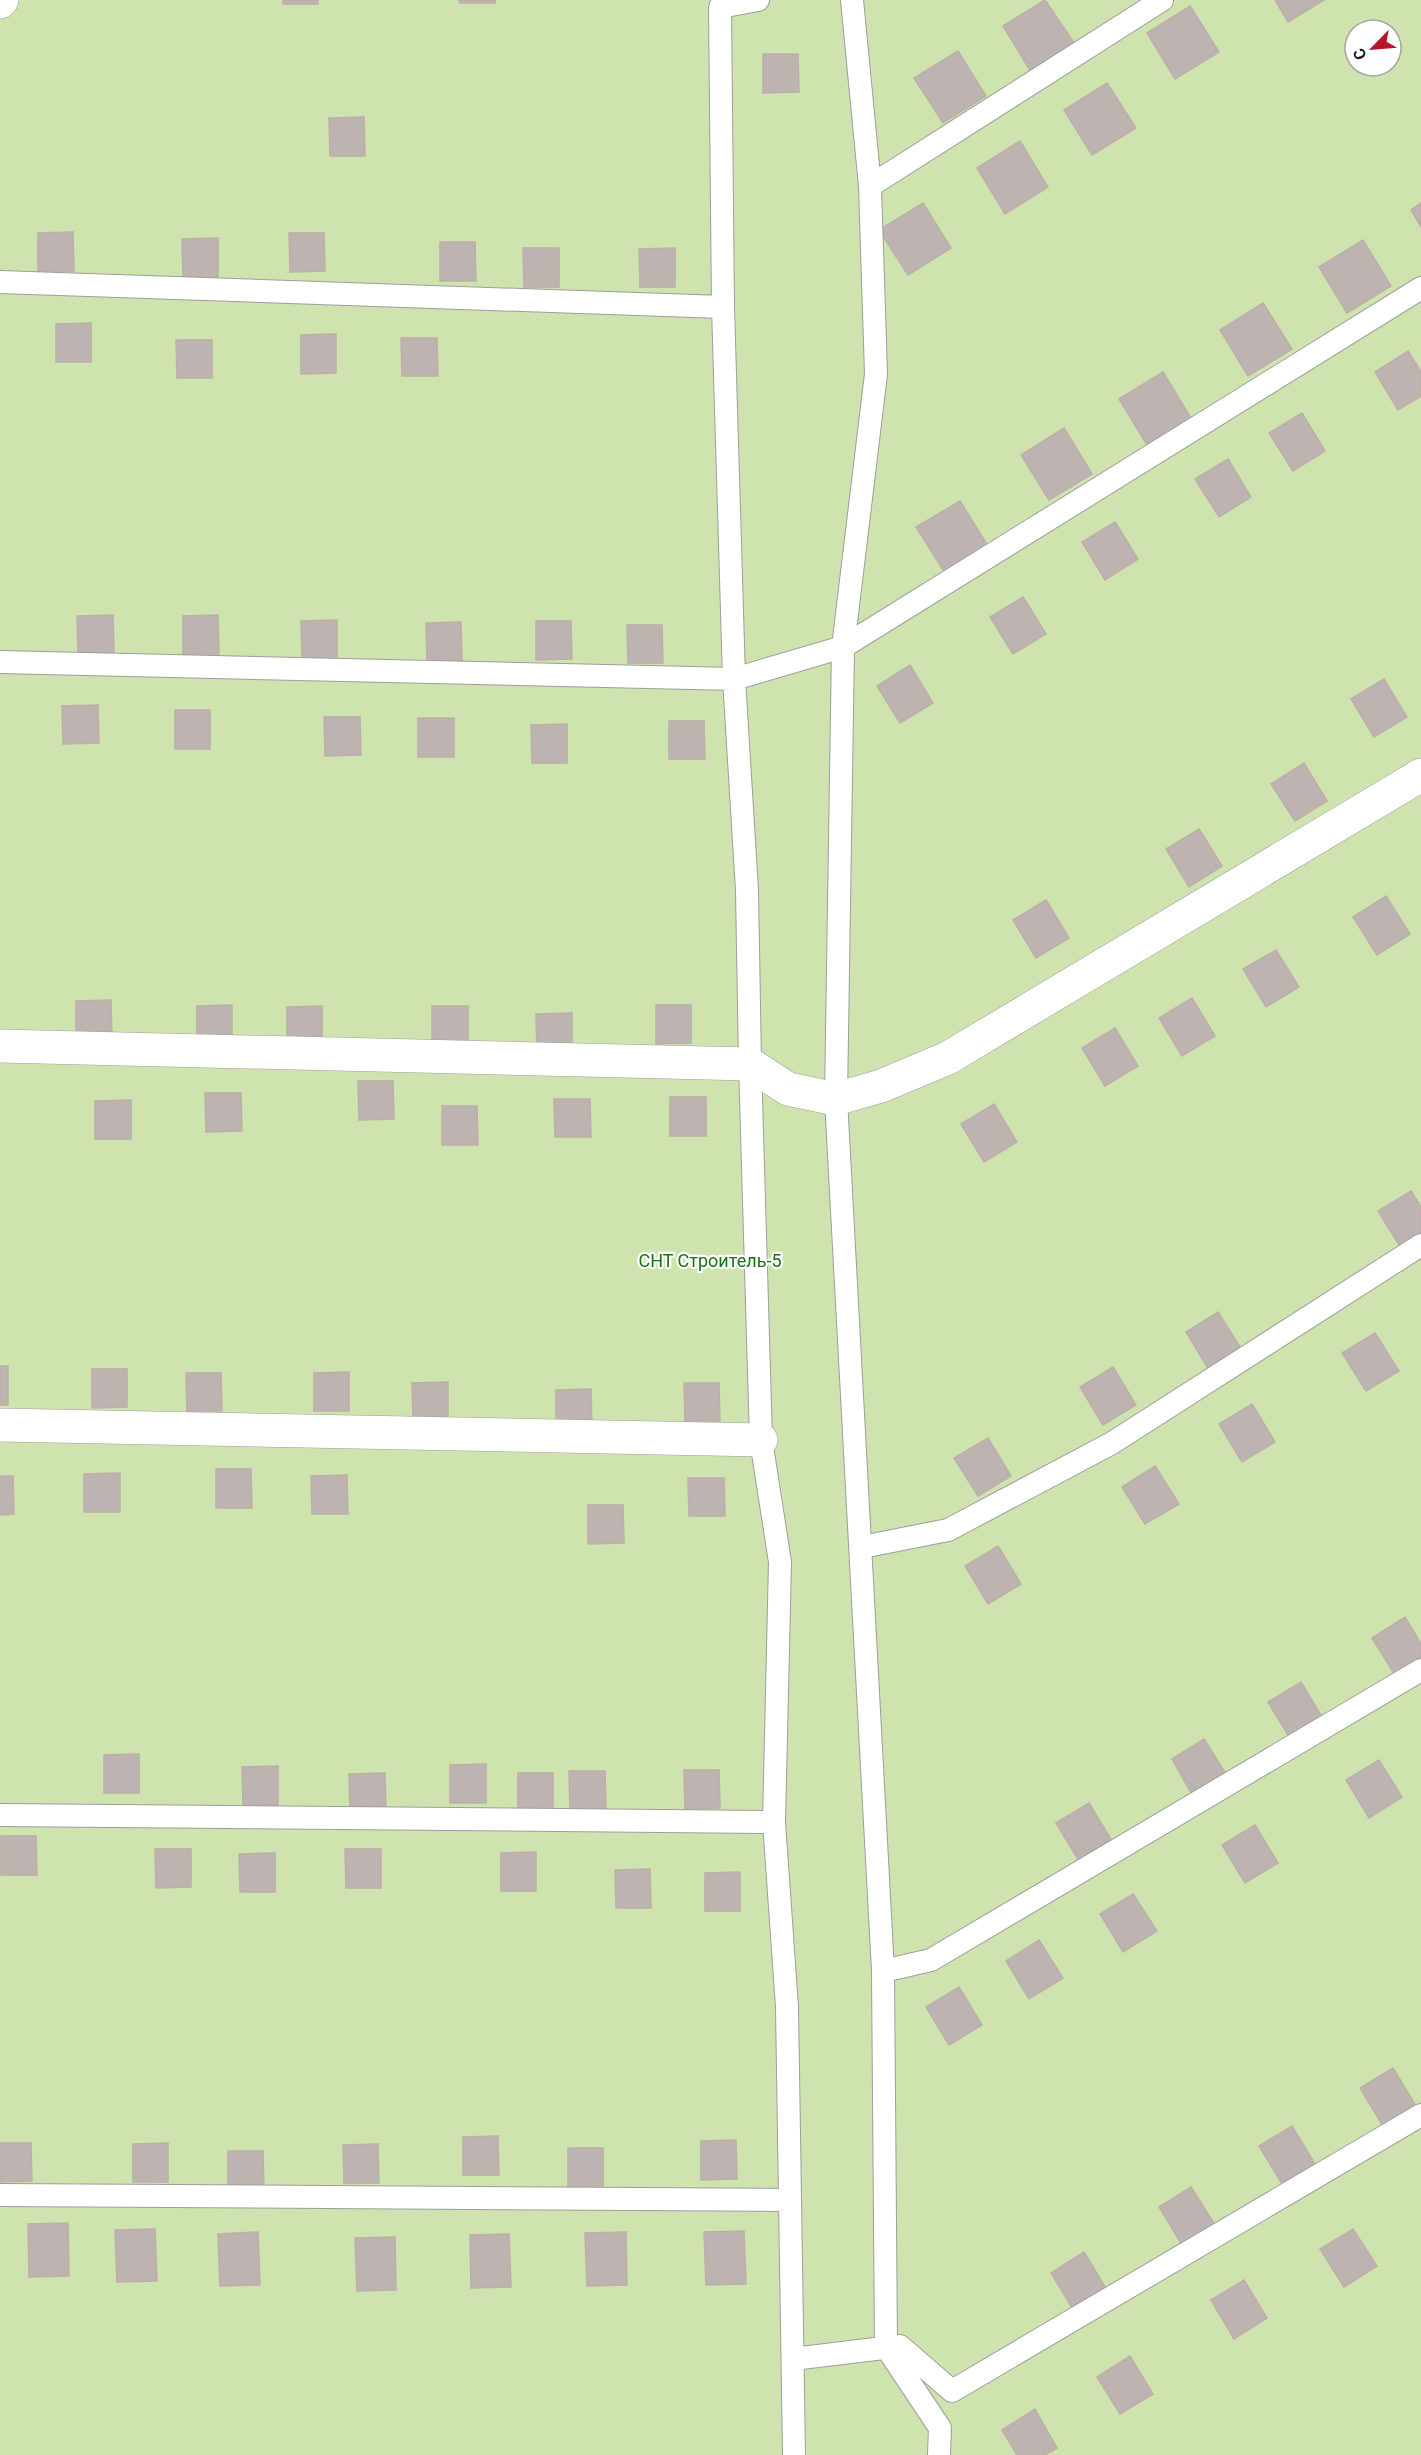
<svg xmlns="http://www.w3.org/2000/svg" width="1421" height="2455" viewBox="0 0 1421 2455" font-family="Roboto,sans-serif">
	<rect width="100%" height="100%" fill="#ede9e4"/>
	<path fill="#cee3ae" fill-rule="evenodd" d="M0 0H1421V2455H0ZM1355 30H1391V66H1355Z"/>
	<path fill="#bdb4b1" stroke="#bdafa8" stroke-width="1.5" d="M283 0H318V4H283Z
		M459 0H495V3H460Z
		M1045 0 1075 44 1031 72 1003 26Z
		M1275 0H1324L1288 22Z
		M1190 6 1219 52 1175 79 1147 33Z
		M958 51 986 96 943 123 914 78Z
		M763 54H798L799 92 763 93Z
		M1107 83 1136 128 1092 155 1064 110Z
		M364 117 365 156H330L329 118Z
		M1020 141 1048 187 1005 214 977 168Z
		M923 203 951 248 908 275 879 230Z
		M1421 203V227L1411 210Z
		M73 232 74 271H38V233Z
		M289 233H324L325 271 290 272Z
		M218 238V277H183L182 239Z
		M1363 240 1391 286 1347 313 1319 267Z
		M440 242H475L476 281H440Z
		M523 248H559V287H524Z
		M675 248V287H640L639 249Z
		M1263 303 1292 349 1248 376 1220 330Z
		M91 323V362H56V324Z
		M336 334V373L301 374V335Z
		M401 338H437L438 376H402Z
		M176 340H212V378H177Z
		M1408 351 1421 372V396L1398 410 1375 372Z
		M1163 372 1191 418 1147 445 1119 399Z
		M1302 413 1325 451 1293 471 1269 433Z
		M1064 428 1092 474 1049 500 1021 455Z
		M1228 459 1251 497 1219 517 1195 479Z
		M960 501 988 546 945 573 916 527Z
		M1115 522 1138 559 1105 580 1082 542Z
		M1023 597 1046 634 1013 654 990 617Z
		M113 615 114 654H78L77 616Z
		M218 615 219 654H183V616Z
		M337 620V659H302L301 621Z
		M536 621H571L572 659 536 660Z
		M461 622 462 661H427L426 623Z
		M627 625H662L663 663H628Z
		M910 665 933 703 900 723 877 686Z
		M1384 679 1407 717 1374 737 1351 699Z
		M98 705 99 743 63 744 62 706Z
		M175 710H210V749H175Z
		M324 717H360L361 755 325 756Z
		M418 718H454V757H418Z
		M669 721H704L705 759H669Z
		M567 724V763H532L531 725Z
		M1304 763 1327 801 1295 821 1271 784Z
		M1199 829 1222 866 1189 887 1166 849Z
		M1386 896 1410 934 1377 955 1353 917Z
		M1046 900 1069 938 1036 958 1013 920Z
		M1276 950 1299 987 1266 1007 1243 969Z
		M1192 998 1215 1036 1182 1056 1159 1018Z
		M111 1000 112 1039H76V1001Z
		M232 1005V1044H197V1006Z
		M656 1005H691V1043L656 1044Z
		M322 1006V1045H287V1007Z
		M432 1006H468V1044L432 1045Z
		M572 1013V1052H537L536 1014Z
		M1115 1028 1138 1066 1105 1086 1082 1048Z
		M358 1081H393L394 1119 359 1120Z
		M205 1093H241L242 1131 206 1132Z
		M670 1097H706V1136H670Z
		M554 1099H590L591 1137H555Z
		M131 1100V1139H95V1101Z
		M994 1104 1017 1142 984 1162 961 1124Z
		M442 1106H477L478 1145H442Z
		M1411 1191 1421 1207V1236L1401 1248 1378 1211Z
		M1218 1312 1242 1350 1209 1370 1186 1332Z
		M1375 1333 1399 1371 1366 1391 1342 1353Z
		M0 1366H8V1405H0Z
		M1113 1367 1136 1405 1103 1425 1080 1387Z
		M92 1369H127V1407L92 1408Z
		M349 1372V1411H314V1373Z
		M186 1373H221L222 1411H187Z
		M448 1382V1421H413L412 1383Z
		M684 1383H719L720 1421H685Z
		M591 1389 592 1428H556V1390Z
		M1252 1404 1275 1442 1242 1462 1219 1424Z
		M988 1438 1011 1476 978 1496 954 1458Z
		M1155 1466 1179 1504 1145 1524 1122 1487Z
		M216 1469H251L252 1508H216Z
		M120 1473V1512H84V1474Z
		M347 1475 348 1514H312L311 1476Z
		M0 1476H13L14 1514 0 1515Z
		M688 1478H724L725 1516H689Z
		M588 1505H623L624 1543 588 1544Z
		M998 1546 1021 1584 988 1604 965 1566Z
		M1405 1617 1421 1644V1659L1395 1675 1372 1638Z
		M1301 1682 1324 1720 1291 1740 1268 1702Z
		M1204 1739 1228 1777 1194 1798 1172 1759Z
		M139 1754V1793H104V1755Z
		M1379 1760 1402 1797 1369 1818 1346 1780Z
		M486 1764V1803H450V1765Z
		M278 1766V1805H243L242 1767Z
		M684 1770H719L720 1808 685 1809Z
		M569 1771H605L606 1809 570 1810Z
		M385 1773 386 1812H350L349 1774Z
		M518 1773H553V1811L518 1812Z
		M1089 1803 1112 1841 1079 1861 1056 1823Z
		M1255 1825 1278 1863 1245 1883 1222 1845Z
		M1 1836H36L37 1875H1Z
		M155 1849H191V1887L156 1888Z
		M345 1849H381V1888H346Z
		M536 1852V1891H501V1853Z
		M275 1853V1892H240L239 1854Z
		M650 1869 651 1908H616L615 1870Z
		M740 1872V1911H705V1873Z
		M1133 1894 1157 1931 1123 1952 1100 1914Z
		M1039 1940 1063 1978 1029 1999 1006 1961Z
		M959 1987 982 2025 949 2045 926 2007Z
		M1393 2068 1416 2106 1383 2126 1360 2088Z
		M1292 2126 1315 2164 1282 2184 1259 2146Z
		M498 2136 499 2175H463V2137Z
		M736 2140 737 2179 701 2180V2141Z
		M0 2143H31L32 2181 0 2182Z
		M168 2143V2182H133V2144Z
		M378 2144 379 2183H344L343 2145Z
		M568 2148H603V2186L568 2187Z
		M228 2151H263L264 2189 228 2190Z
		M1191 2187 1215 2225 1182 2245 1159 2207Z
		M68 2223 69 2276 29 2277 28 2224Z
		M155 2229 157 2281 117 2282 115 2230Z
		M1353 2229 1377 2266 1344 2287 1320 2249Z
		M744 2231 746 2284 706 2285 704 2232Z
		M258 2232 260 2285 220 2286 218 2234Z
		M626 2232 627 2285 587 2286 585 2233Z
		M509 2234 511 2287 471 2288 470 2235Z
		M395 2237 396 2290 357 2291 355 2238Z
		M1084 2252 1107 2290 1074 2311 1051 2273Z
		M1244 2280 1267 2318 1234 2339 1211 2300Z
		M1130 2356 1153 2394 1120 2414 1097 2377Z
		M1035 2409 1057 2448 1045 2455H1017L1002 2430Z"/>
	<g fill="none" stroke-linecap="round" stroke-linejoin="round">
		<g stroke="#9e9e9e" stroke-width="24">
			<path id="lane" d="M758 0 720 7 723 307 734 679 747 890 750 1064 761 1440 780 1562 774 1822 787 2007 794 2455
				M852 0 870 186 876 374 843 647 836 1099 883 1971 886 2347 940 2428 939 2455
				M870 186 1162 0
				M0 282 723 307
				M0 662 734 679 843 647 1421 288
				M862 1547 948 1530 1112 1443 1421 1245
				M0 1815 774 1822
				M883 1971 931 1960 1421 1670
				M0 2195 790 2200
				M793 2359 900 2346 952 2391 1421 2115"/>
		</g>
		<g stroke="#9e9e9e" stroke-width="34">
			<path id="street" d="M0 2 2 0
				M0 1046 750 1064 788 1089 836 1099 881 1086 948 1058 1421 775
				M0 1425 761 1440"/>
		</g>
		<use href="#lane" stroke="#fff" stroke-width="22"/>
		<use href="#street" stroke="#fff" stroke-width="33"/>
	</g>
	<g text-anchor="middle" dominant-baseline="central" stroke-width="4.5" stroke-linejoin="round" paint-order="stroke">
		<g font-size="18" fill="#197016" stroke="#fff">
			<text x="710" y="1260">СНТ Строитель-5</text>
		</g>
	</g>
	<g transform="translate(1373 48) rotate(245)"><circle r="28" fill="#ffffff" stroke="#a5a5a5" stroke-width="1.5"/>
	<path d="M0-4.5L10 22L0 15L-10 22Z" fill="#b61427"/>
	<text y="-9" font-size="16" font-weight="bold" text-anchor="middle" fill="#1d1d1d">С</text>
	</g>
</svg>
